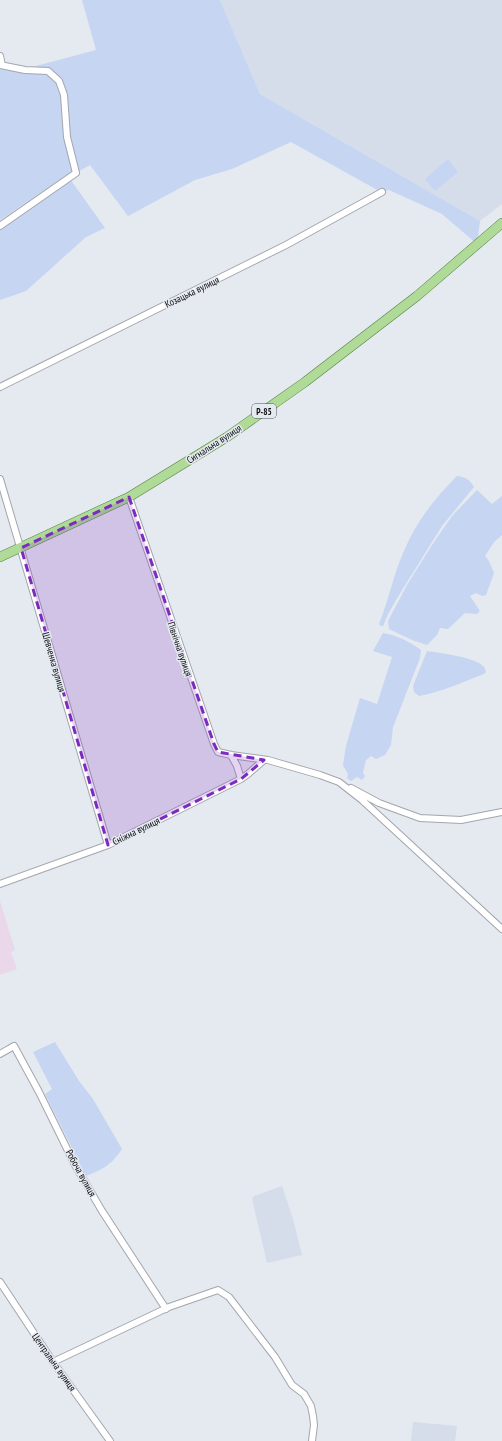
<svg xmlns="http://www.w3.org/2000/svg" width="502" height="1441" viewBox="0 0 502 1441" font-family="'PT Sans Narrow',sans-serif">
	<rect width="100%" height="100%" fill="#e5e9f0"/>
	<path fill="#ead8ea" d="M0 901 15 950 11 952 17 969 0 975Z"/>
	<path fill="#d5ddea" d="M220 0H502V204L480 221 260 94Z
		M282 1186 293 1219 302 1255 267 1263 252 1199 254 1196Z
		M413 1422 457 1426 455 1441H411Z"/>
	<path fill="#c5d5f2" d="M82 0H220L260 94 480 221 477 244 442 214 389 190 381 192 291 142 232 169 195 180 128 216 90 165 76 173 60 81 48 71 25 69 96 50Z
		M0 66 48 72 59 82 75 170 0 220Z
		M448 159 458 172 435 191 425 179Z
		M70 179 105 228 86 237 26 291 0 300V226Z
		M457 476C466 477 470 480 474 487L442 526 399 595 388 614 383 626H381L379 624C389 600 393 575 404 551 416 522 435 498 457 476Z
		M477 490 492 504 502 496V535L494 542 485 556 489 561 494 573 486 595 482 596 476 593 470 596 480 611 477 614 465 613 448 629 440 628 437 635 427 645 412 640 389 629 388 621 407 585 432 545 452 516Z
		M383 633C397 635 410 642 421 650L420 658 393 727 391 745 385 755 376 759 371 756 366 760 363 773 365 776 362 780 357 777 351 781 347 778 348 774 343 765 346 746 360 698 377 704 392 657 373 651Z
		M427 651C440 653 474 657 483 666 485 667 485 670 486 672L484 674C463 682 441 692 419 696L414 692 413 686Z
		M55 1042 79 1081 93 1099 122 1149C111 1165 104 1169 86 1176L45 1094 52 1089 33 1052Z"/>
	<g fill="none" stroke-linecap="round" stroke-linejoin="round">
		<g stroke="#a3a6ad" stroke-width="8">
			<path id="minor" d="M0 56 2 65
				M0 65 25 70 48 71 59 81 64 95 67 137 76 173 0 226
				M0 387 286 245 382 192
				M0 479 108 845
				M129 497 214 744 218 752 231 755 268 760 320 775 339 782 362 800 502 929
				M231 755 237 766 241 779
				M351 788 379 803 420 818 461 820 502 812
				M0 884 108 845 241 779 248 774 264 760
				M0 1054 14 1046 39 1092 75 1165 102 1211 166 1309
				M0 1282 53 1362 110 1441
				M53 1362 169 1307 218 1290 229 1297 275 1357 292 1385 304 1394 311 1406 313 1416 314 1425 312 1441"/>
		</g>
		<g stroke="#54833d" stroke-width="10">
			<path id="primary" d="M0 557 129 497 227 437 305 382 417 296 502 223"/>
		</g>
		<use href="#minor" stroke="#fff" stroke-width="6"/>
		<use href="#primary" stroke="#afda98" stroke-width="9"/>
	</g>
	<path fill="#7b2cbf" fill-opacity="0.2" stroke="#7b2cbf" stroke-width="3" stroke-dasharray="8 5" stroke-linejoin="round" d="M129 497 214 744 218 752 264 760 241 779 108 845 21 548Z"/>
	<g text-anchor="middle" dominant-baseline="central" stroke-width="3" stroke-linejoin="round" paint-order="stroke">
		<rect fill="#e5e9f0" stroke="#4e5055" stroke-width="1" x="252" y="404" width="24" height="14" rx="3"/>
		<g font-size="9" font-weight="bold" fill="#0e0f12">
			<text x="264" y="411">Р-85</text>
		</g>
		<g font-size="10" fill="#0e0f12" stroke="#e5e9f0">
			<text transform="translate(192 292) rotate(-26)">Козацька вулиця</text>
			<text transform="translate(214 444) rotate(-33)">Сигнальна вулиця</text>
			<text transform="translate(180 649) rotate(71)">Північна вулиця</text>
			<text transform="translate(54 662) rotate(74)">Шевченка вулиця</text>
			<text transform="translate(136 831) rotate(-26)">Сніжна вулиця</text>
			<text transform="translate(81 1173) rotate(61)">Робоча вулиця</text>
			<text transform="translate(54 1362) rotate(55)">Центральна вулиця</text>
		</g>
	</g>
</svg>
